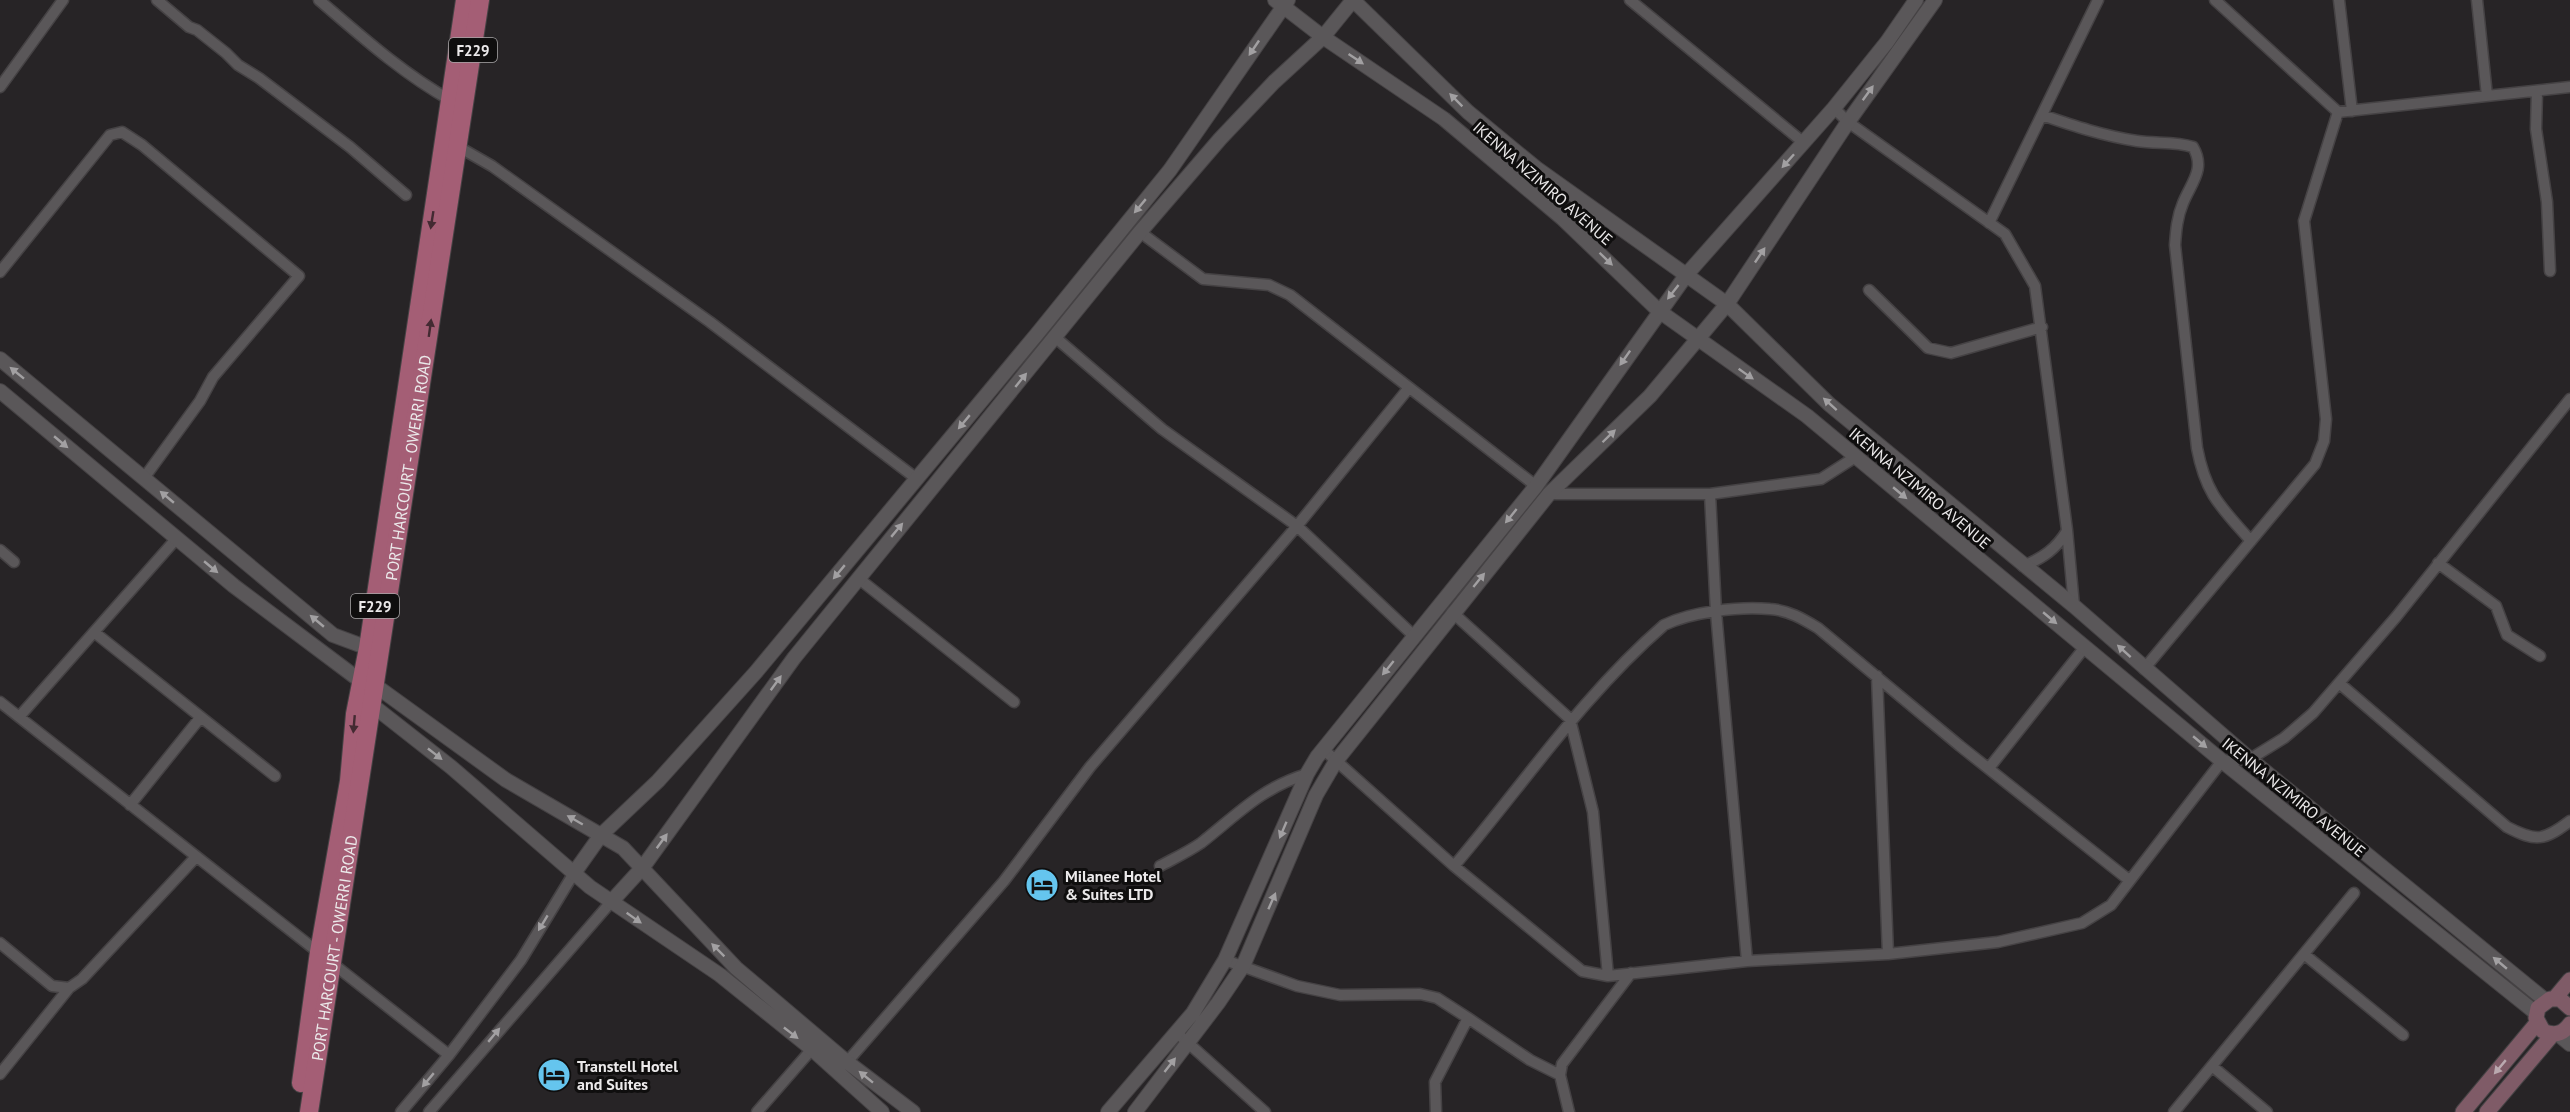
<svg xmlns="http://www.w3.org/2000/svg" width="2570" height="1112" viewBox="0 0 2570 1112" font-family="'PT Sans',sans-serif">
	<rect width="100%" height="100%" fill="#272426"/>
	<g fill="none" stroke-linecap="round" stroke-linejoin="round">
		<g stroke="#454244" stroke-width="13">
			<path id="minor" d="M157 0 189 27 197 30 226 53 238 65 259 78 350 147 406 195
				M319 0C361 36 402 73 450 100
				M1630 0 1804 143
				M2215 0 2338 112
				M2339 0 2352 111
				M2477 0 2487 96
				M0 87 63 0
				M2537 91 2536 129 2547 202 2550 271
				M1834 108 1848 122 2005 234 2035 286 2067 530 2074 606
				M2042 115C2074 126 2104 136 2137 141 2156 144 2175 141 2193 147 2206 169 2191 183 2183 203 2177 217 2176 231 2175 245L2197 448C2206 495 2221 507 2251 541
				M457 146 492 166 710 322 917 479
				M1989 223 2098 0
				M1140 232 1203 279 1269 285 1290 295 1536 486
				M0 272 110 135 122 132 142 145 299 276 213 377 200 401 144 478
				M1869 290 1928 348 1951 353 2042 327
				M1056 338 1162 429 1297 526 1414 636
				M1549 494H1710L1821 479 1857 456
				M1710 494 1716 612 1747 961
				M0 550 14 562
				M2438 563 2496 606 2507 635 2540 656
				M2023 566C2043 558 2056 549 2067 531
				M858 578 1014 702
				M1452 612 1570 719 1593 812 1608 976
				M94 632 275 776
				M2144 669 2315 464 2324 441 2326 419 2304 221 2338 112 2570 87
				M1877 676 1888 954
				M2339 683 2507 827C2536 842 2544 841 2570 821
				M0 702 449 1055
				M19 717 177 538
				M1323 749 1454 866 1582 971 1608 976 1747 961 1888 954 1998 942 2082 923 2111 905 2222 761 2250 759 2284 738 2313 713 2396 617 2570 399
				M1989 768 2085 647
				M130 805 200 718
				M1160 866C1173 859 1188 852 1201 843 1238 814 1261 788 1307 774
				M1454 866C1523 785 1583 695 1664 625 1691 612 1739 606 1770 609 1788 610 1803 619 1818 628L1960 746 2129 880
				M0 943 52 986 69 988 82 979 195 858
				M2304 954 2403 1035
				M1225 960 1297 986 1340 995 1420 994 1437 998 1468 1018
				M1177 1033 1265 1112
				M847 1062 1004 881 1090 767 1297 526 1408 389
				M2212 1066 2267 1112
				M0 1074 69 988
				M401 1112 449 1055 521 960 574 873
				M429 1112 611 902
				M757 1112 812 1049
				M1436 1112 1435 1082 1468 1018 1530 1060 1560 1075
				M1569 1112 1560 1075 1562 1064 1631 973
				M2174 1112 2354 893"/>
		</g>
		<g stroke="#454244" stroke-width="16">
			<path id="tertiary" d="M1275 0 1323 37 1444 119 1562 218 1659 311 1807 416 2222 761 2536 1013
				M0 359 333 635 368 648
				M0 391 234 586 362 682
				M376 686 506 780 623 848 736 968 847 1062 913 1112
				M372 705 451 767 590 887 720 975 812 1049 882 1112
				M574 873 601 835 658 781 756 672 1037 334 1170 170 1288 0
				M611 902 643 867 794 658 1140 232 1220 139 1274 82 1323 37 1353 0 1468 112 1536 168 1727 304 1829 404 2074 606 2250 759 2545 1000
				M2558 1034 2570 1044
				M1108 1112 1193 1013 1225 960 1307 774 1317 757 1536 486 1687 274 1834 108 1887 42 1916 0
				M1135 1112 1218 1003 1243 966 1316 795 1336 761 1549 494 1650 396 1727 304 1848 122 1935 0"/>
		</g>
		<g stroke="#454244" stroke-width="17">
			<path id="secondary" d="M2555 998 2570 980
				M2570 1008 2560 999H2550L2538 1008 2536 1018 2543 1031C2554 1036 2563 1034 2570 1024
				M2463 1112 2537 1023
				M2487 1112 2553 1034"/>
		</g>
		<g stroke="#454244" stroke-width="20">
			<g id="primary">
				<path d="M301 1083 319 952 349 781 355 714 368 648 465 0"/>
				<path id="s1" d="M309 1112 480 0"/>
			</g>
		</g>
		<use href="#minor" stroke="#5a5759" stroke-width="10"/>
		<use href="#tertiary" stroke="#5a5759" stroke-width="14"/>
		<use href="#secondary" stroke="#7f5b67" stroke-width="15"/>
		<use href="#primary" stroke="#a45e75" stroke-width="18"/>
	</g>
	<defs><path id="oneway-solid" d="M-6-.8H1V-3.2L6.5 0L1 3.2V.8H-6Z" transform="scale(1.5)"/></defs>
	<g fill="#a2a0a2">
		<use href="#oneway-solid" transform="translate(1254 48) rotate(124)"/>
		<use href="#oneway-solid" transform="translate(1356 59) rotate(34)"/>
		<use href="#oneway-solid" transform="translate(1868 93) rotate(-54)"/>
		<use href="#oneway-solid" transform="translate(1456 100) rotate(-135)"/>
		<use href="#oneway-solid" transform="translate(1788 161) rotate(132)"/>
		<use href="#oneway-solid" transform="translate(1140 206) rotate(130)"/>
		<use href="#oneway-solid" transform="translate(1760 255) rotate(-56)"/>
		<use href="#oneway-solid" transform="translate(1606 259) rotate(44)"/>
		<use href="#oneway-solid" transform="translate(1673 292) rotate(128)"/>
		<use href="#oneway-solid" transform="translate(1625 358) rotate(125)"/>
		<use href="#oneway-solid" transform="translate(17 373) rotate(-141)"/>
		<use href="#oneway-solid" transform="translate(1746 374) rotate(35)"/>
		<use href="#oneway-solid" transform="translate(1021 380) rotate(-51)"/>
		<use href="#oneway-solid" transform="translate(1830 404) rotate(-138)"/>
		<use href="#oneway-solid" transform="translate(964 422) rotate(130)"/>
		<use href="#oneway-solid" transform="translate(1609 436) rotate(-44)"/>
		<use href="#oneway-solid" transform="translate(61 442) rotate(40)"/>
		<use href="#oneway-solid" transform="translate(1900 493) rotate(40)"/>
		<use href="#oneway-solid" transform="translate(167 497) rotate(-140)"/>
		<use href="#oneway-solid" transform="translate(1511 516) rotate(129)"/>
		<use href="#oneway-solid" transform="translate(897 530) rotate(-50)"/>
		<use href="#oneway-solid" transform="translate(211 567) rotate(40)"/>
		<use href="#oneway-solid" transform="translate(839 572) rotate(130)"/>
		<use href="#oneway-solid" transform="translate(1479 580) rotate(-51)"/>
		<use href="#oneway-solid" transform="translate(2050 618) rotate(40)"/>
		<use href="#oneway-solid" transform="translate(317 621) rotate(-140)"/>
		<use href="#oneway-solid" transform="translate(2124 651) rotate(-138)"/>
		<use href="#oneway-solid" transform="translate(1388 668) rotate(129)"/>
		<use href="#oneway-solid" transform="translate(776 683) rotate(-54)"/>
		<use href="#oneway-solid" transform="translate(2200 742) rotate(40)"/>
		<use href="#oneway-solid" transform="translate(435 754) rotate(38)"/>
		<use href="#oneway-solid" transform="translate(575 820) rotate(-150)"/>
		<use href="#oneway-solid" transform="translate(1283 830) rotate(113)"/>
		<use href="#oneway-solid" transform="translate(662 841) rotate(-54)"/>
		<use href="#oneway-solid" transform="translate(1272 901) rotate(-66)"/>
		<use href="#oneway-solid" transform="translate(634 918) rotate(35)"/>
		<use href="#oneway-solid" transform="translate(543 923) rotate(121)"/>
		<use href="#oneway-solid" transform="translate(718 950) rotate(-135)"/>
		<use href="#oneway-solid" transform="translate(2500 963) rotate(-140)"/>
		<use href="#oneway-solid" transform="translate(791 1033) rotate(38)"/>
		<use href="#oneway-solid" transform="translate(494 1035) rotate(-50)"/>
		<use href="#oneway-solid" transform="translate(1170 1065) rotate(-52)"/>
		<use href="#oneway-solid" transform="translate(866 1077) rotate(-141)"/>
		<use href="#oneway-solid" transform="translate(428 1080) rotate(130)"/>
	</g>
	<g fill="#432a32">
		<use href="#oneway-solid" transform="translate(432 220) rotate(99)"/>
		<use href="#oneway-solid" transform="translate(430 328) rotate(-82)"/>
		<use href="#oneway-solid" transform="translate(354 724) rotate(95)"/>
	</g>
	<use fill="#baa9af" href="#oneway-solid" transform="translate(2500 1067) rotate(130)"/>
	<defs>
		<g id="hotel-disc" transform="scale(1.725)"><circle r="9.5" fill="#65c5ee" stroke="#0f0e0e"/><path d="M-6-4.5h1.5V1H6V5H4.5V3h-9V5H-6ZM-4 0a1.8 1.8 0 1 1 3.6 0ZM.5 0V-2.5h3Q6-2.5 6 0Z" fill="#111"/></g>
	</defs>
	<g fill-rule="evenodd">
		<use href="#hotel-disc" x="1042" y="885"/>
		<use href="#hotel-disc" x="554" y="1075"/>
	</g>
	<g text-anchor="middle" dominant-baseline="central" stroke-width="6" stroke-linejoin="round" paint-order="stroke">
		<g fill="#0f0e0e" stroke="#a9a7a8" stroke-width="1.5">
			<rect x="449" y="38" width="48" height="24" rx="4.5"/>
			<rect x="351" y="594" width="48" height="24" rx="4.5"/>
		</g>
		<g font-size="15" font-weight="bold" fill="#ebe9ea">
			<text x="473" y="50">F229</text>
			<text x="375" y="606">F229</text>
		</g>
		<g font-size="16" fill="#ebe9ea" stroke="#0f0e0e">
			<text transform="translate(1543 183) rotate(41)">IKENNA NZIMIRO AVENUE</text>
			<text stroke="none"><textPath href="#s1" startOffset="652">PORT HARCOURT - OWERRI ROAD</textPath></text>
			<text transform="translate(1920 488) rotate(40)">IKENNA NZIMIRO AVENUE</text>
			<text transform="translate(2294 797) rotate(39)">IKENNA NZIMIRO AVENUE</text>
			<text stroke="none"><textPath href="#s1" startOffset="166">PORT HARCOURT - OWERRI ROAD</textPath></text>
		</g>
		<g font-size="16" font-weight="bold" fill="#ebe9ea" stroke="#0f0e0e" text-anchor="start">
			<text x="1065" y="876">Milanee Hotel<tspan x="1065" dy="18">&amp; Suites LTD</tspan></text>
			<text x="577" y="1066">Transtell Hotel<tspan x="577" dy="18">and Suites</tspan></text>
		</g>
	</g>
</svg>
